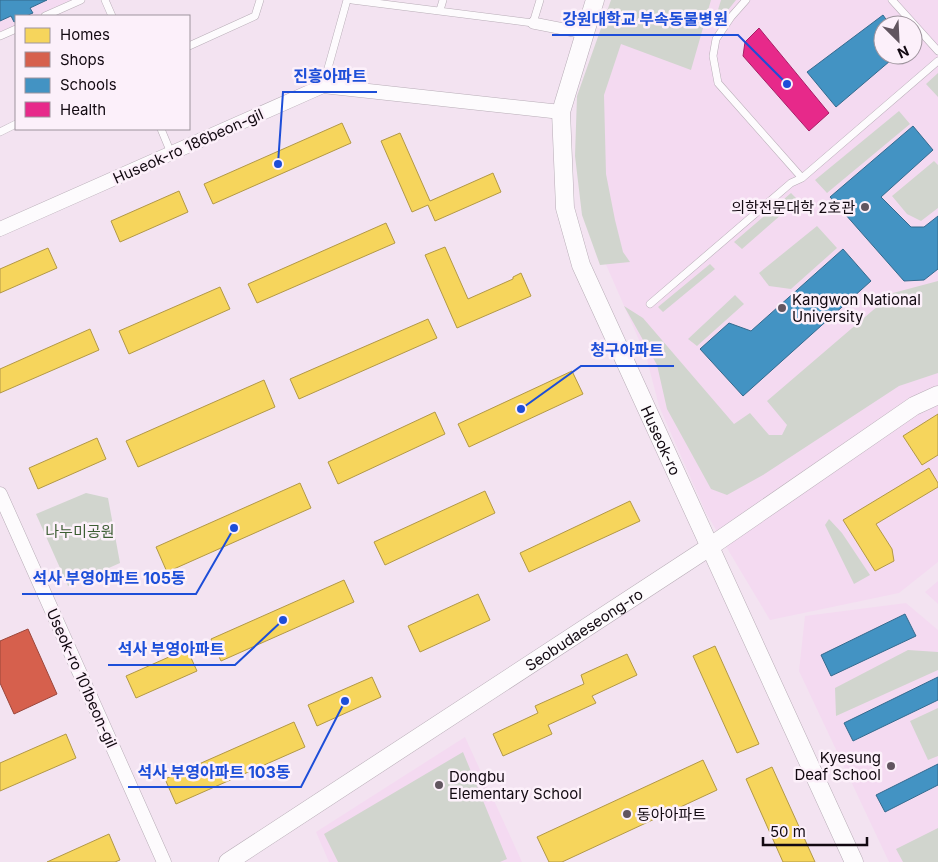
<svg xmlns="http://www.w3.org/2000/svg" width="938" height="862" viewBox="0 0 938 862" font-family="Inter,'Noto Sans KR',sans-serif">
	<rect width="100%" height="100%" fill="#f3e3f1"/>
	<path fill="#f4daf1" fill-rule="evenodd" d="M0 0H71L35 16H16V25L0 32Z
		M623 0H938V562L899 593 770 620 706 513 659 406 646 356 604 260 596 85ZM883 25H913V55H883Z
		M938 581V604L925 592Z
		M906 603 938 630V862H889L799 671 805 616Z
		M465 737 522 862H329L316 832Z"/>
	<path fill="#d1d5ce" d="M611 0H711L691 70 621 44 604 95 606 174 615 220 623 252 630 262 600 265 582 215 575 156 577 96Z
		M721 0H736L724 15 717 13Z
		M938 73V97L926 84Z
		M899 111 910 124 827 193 815 180Z
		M934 161 938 165V208L921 221 907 214 892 196Z
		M791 193 798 200 742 249 734 242Z
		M817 226 837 248 791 289 769 286 759 273Z
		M710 264 715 269 663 312 658 307Z
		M938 281V373L899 386 763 475 727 495 711 489 667 409 657 365 624 306 643 318 734 424 750 413 769 435H782L787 425 767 401 893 293Z
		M735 295 744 304 697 346 688 339Z
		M86 493 108 498 120 563 68 586 36 514Z
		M829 519 842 533 870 575 854 584 825 525Z
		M908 650 938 652V670L836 716 835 688Z
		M938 708V756L928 760 910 721Z
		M463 752 507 859 500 862H338L324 834Z
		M938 828V862H903L896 849Z"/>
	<path fill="#f6d55c" stroke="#b29846" d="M342 123 351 143 213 204 204 184Z
		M400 133 430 201 493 173 501 192 435 221 428 205 412 212 381 141Z
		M179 191 188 212 120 242 111 221Z
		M386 223 395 243 257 303 248 284Z
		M445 247 468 299 513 279V277L521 273 531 296 457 328 425 255Z
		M48 248 57 268 0 293V269Z
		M220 287 230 309 129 354 119 331Z
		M428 319 437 338 299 399 290 379Z
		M90 329 99 350 0 393V369Z
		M572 371 583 394 469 447 458 424Z
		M264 380 275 407 138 467 126 441Z
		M435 412 445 434 338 484 328 462Z
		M938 414V455L922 465 903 436Z
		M97 438 106 459 38 489 29 468Z
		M929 468 938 483V487L876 524 892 549 894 561 875 571 843 520Z
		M300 483 311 508 167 572 156 547Z
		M485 491 495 513 385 565 374 542Z
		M630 501 640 521 529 572 520 553Z
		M344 580 354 602 221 661 211 639Z
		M478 594 490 620 420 652 408 626Z
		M715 646 759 744 737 753 693 656Z
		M187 649 197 671 136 698 126 676Z
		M627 654 637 675 592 696 596 703 548 725 552 734 503 756 493 734 538 713 535 706 584 684 581 675Z
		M372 677 381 697 317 726 308 705Z
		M294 722 305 747 176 804 165 779Z
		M66 734 76 758 0 791V763Z
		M703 760 717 790 562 862H549L537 837Z
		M772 767 815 862H783L746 779Z
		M109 834 120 860 115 862H47Z"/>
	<path fill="#d6604d" stroke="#9b463b" d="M28 629 57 694 14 714 0 683V641Z"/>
	<path fill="#4393c3" stroke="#346a8e" d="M0 0H47L30 8 33 13 26 16H16V21L14 22 11 16 0 21Z
		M883 15 890 25H883V55H897L836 107 807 72Z
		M913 126 933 150 881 197 911 227H924L938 216V269L924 280 904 281 830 197Z
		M843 249 871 281 743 396 700 349 729 323 751 331Z
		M905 614 916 636 831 676 821 655Z
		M938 677V700L853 741 844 723Z
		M938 764V785L885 812 876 795Z"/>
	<path fill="#e7298a" stroke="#a71f66" d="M759 28 829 113 809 131 743 56 745 42Z"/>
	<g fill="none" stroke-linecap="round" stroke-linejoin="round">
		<g stroke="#b8adb7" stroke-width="8">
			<path id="service" d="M105 0 112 16
				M352 0 533 23 540 0
				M746 0 731 17 716 39 713 56 718 83 802 178
				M892 0 938 51
				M440 10 443 0
				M45 16 81 0
				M0 36 16 29
				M189 46 255 16 260 0
				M323 86 347 0
				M161 129 171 153
				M0 132 16 124
				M650 304 791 183 802 178 938 61"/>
		</g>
		<g stroke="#b8adb7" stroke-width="12">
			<path id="pedestrian" d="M533 23 584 33"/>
		</g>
		<g stroke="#b8adb7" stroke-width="15">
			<path id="minor" d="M0 229 323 86 561 112
				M0 494 164 862"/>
		</g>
		<g stroke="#b8adb7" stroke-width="19">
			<g id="tertiary">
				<path id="s1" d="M595 0 561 112 565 208 581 265 854 862"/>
				<path id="s2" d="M228 862 711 546 914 406 938 395"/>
			</g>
		</g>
		<use href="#service" stroke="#fdfbfd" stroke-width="7"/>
		<use href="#pedestrian" stroke="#fdfbfd" stroke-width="11"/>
		<use href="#minor" stroke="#fdfbfd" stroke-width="14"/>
		<use href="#tertiary" stroke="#fdfbfd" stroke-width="18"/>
	</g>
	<g fill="#61555f" stroke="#fcf0fa" stroke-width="2">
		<circle cx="865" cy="207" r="5"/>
		<circle cx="782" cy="308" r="5"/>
		<circle cx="891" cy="766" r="5"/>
		<circle cx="439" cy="785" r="5"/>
		<circle cx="627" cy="814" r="5"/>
	</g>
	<g text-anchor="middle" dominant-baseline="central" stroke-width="5" stroke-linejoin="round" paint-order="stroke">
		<g font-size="15" fill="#120911" stroke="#fcf0fa">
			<text transform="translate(188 146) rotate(-24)">Huseok-ro 186beon-gil</text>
			<text stroke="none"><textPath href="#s1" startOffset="465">Huseok-ro</textPath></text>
			<text stroke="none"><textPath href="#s2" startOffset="425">Seobudaeseong-ro</textPath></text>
			<text transform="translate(82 678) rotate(66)">Useok-ro 101beon-gil</text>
		</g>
		<g font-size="15" fill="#120911" stroke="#fcf0fa" text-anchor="start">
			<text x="855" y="207" text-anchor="end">의학전문대학 2호관</text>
			<text x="792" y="299">Kangwon National<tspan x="792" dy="17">University</tspan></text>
			<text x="881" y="757" text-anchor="end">Kyesung<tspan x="881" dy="17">Deaf School</tspan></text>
			<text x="449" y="776">Dongbu<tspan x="449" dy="17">Elementary School</tspan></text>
			<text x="637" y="814">동아아파트</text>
		</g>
		<g font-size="15" fill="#3d5e34" stroke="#fcf0fa">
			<text x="80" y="531">나누미공원</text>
		</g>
	</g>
	<path fill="none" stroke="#1d4ed8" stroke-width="2" d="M787 84L738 35H552M278 164L283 92H377M521 409L581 366H674M234 528L196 594H22M283 620L235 665H108M345 701L301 787H128"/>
	<g fill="#1d4ed8" stroke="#fcf0fa" stroke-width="2">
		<circle cx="787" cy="84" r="5"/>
		<circle cx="278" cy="164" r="5"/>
		<circle cx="521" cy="409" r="5"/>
		<circle cx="234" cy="528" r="5"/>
		<circle cx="283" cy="620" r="5"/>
		<circle cx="345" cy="701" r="5"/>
	</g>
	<g font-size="16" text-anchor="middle" font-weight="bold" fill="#1d4ed8" stroke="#fcf0fa" stroke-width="5" stroke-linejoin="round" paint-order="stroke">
		<text x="645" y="25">강원대학교 부속동물병원</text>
		<text x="330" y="82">진흥아파트</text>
		<text x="627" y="356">청구아파트</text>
		<text x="109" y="584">석사 부영아파트 105동</text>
		<text x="171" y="655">석사 부영아파트</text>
		<text x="214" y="778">석사 부영아파트 103동</text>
	</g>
	<rect x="15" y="15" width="175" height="115" fill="#fcf0fa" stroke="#9e949d"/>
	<rect x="25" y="28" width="25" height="15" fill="#f6d55c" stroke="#9e949d"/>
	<text x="60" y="40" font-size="15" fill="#120911">Homes</text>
	<rect x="25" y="52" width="25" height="15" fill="#d6604d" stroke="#9e949d"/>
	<text x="60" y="65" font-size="15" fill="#120911">Shops</text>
	<rect x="25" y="78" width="25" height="15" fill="#4393c3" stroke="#9e949d"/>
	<text x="60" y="90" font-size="15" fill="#120911">Schools</text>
	<rect x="25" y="102" width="25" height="15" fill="#e7298a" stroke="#9e949d"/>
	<text x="60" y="115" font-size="15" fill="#120911">Health</text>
	<g transform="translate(898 40) rotate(156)"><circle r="24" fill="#fcf0fa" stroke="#9e949d"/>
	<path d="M0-4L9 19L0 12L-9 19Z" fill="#61555f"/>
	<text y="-8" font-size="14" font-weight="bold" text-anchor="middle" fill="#120911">N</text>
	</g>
	<path d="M763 837v8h104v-8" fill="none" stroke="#120911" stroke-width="2.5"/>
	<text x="770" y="837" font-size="15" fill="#120911" stroke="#fcf0fa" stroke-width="4" paint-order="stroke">50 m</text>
</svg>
